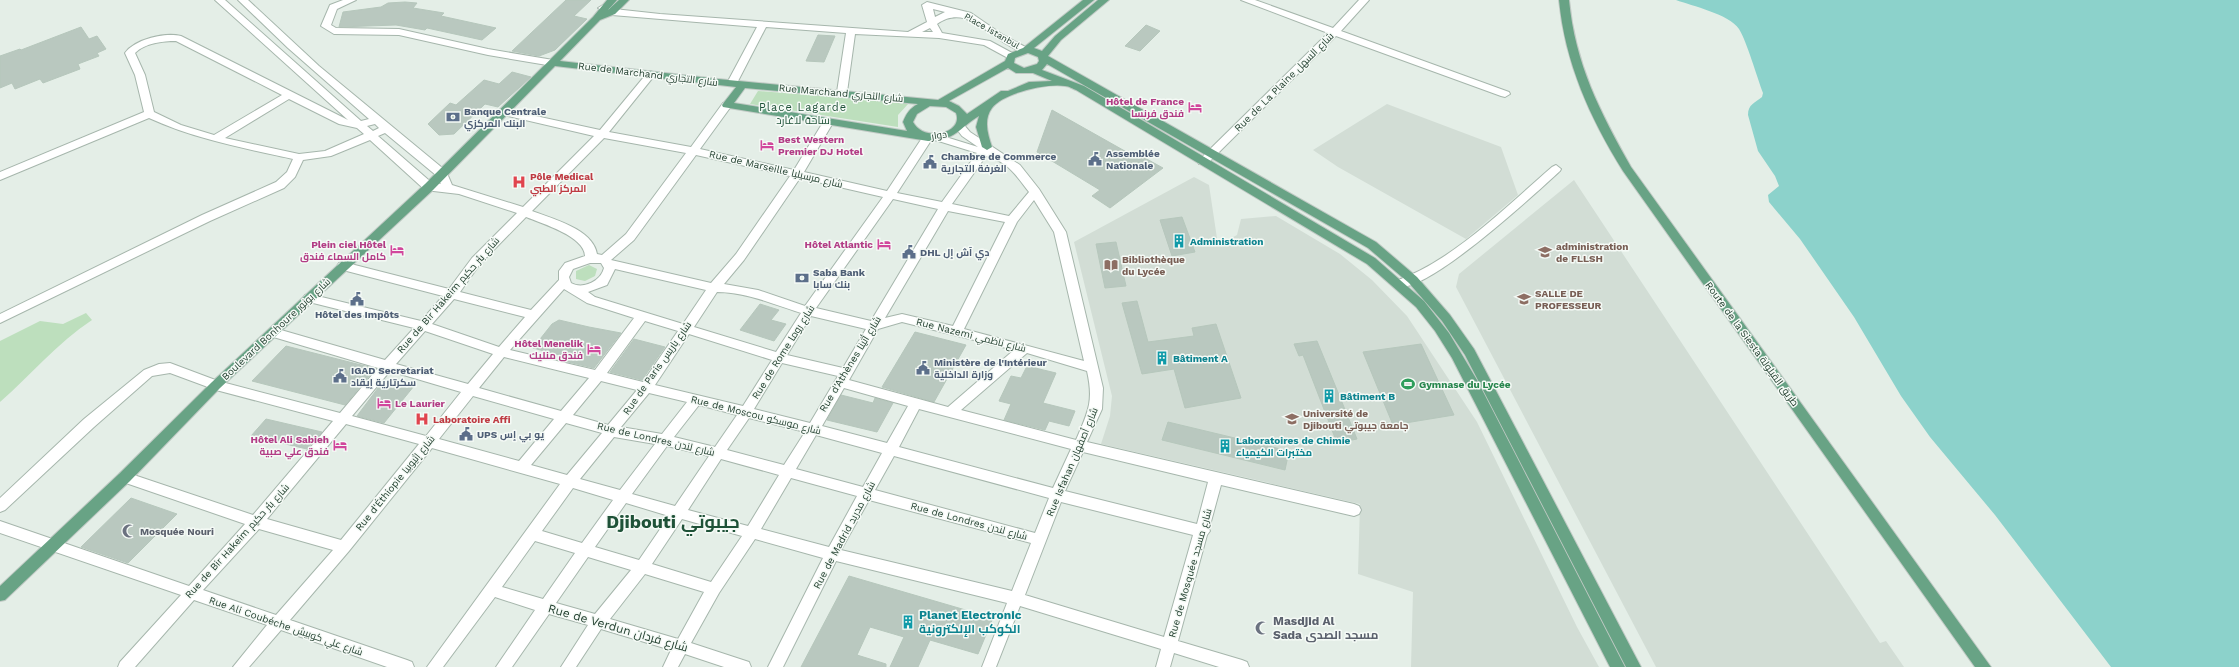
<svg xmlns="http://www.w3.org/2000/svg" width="2239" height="667" viewBox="0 0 2239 667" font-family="'Work Sans',Cairo,sans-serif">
	<rect width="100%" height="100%" fill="#e4eee7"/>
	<path fill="#d2ddd5" d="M1387 104 1501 147 1518 195 1466 239 1338 167 1313 150Z
		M1194 177 1209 185 1218 245 1237 235 1241 219 1276 216 1340 254 1372 280 1407 316 1477 422 1577 627 1599 667H1411L1413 592 1358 574 1360 504 1101 444 1110 416 1112 396 1074 242Z
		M1574 180 1880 643 1886 641 1904 667H1656L1456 287 1459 274Z"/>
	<path fill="#bddfbd" d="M758 91 909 103 898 115V127L750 104Z
		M589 265 597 269 595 276 585 281 576 279V271Z
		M86 313 92 320C57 343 31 375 0 402V341L40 321 63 324Z"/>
	<path fill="#8cd2cb" d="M1676 0H2239V667H2111L1995 515 1930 437 1901 396 1854 317 1800 239 1769 202 1768 195 1779 186 1775 176 1758 151 1748 115C1748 104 1755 103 1762 97L1763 93C1757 77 1747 42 1739 29 1729 14 1692 6 1676 0Z"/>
	<path fill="#b9c8bf" stroke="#b6c7bc" d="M566 0H591L574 16 587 19 555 50 539 56 512 51Z
		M405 2 417 3 413 8 444 13 441 16 496 28 482 40 427 28 425 30 396 25 339 27 343 12 381 7 388 3Z
		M1146 25 1160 31 1140 51 1125 46Z
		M81 27 89 39 97 36 106 49 97 53 99 56 78 64 80 69 43 83 40 79 15 89 12 83 0 88V56L20 49 21 50Z
		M818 35 835 36 824 62 806 61Z
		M512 72 531 77 498 107 485 104 454 134 439 135 428 124 450 103 456 105 484 80 499 84Z
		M1052 110 1139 159 1143 157 1163 168 1110 208 1092 196 1100 190 1037 152Z
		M1182 217 1195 252 1172 256 1160 220Z
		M1116 242 1126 286 1105 288 1096 244Z
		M1137 301 1148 342 1194 336 1192 328 1216 324 1241 398 1185 408 1174 369 1142 374 1122 303Z
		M760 304 779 310 771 320 786 324 774 341 740 330Z
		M559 320 589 327 621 333 594 368 564 361 567 357 533 348 552 324Z
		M915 332 966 345 934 402 882 387Z
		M634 339 665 347 642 380 610 372Z
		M1317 341 1357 439 1337 443 1303 355 1299 356 1294 344Z
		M1421 344 1454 415 1393 425 1363 352Z
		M286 346 373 368 375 369 345 405 252 381Z
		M1027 366 1056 373 1043 403 1075 411 1069 426 1049 421 1045 430 1004 420 1011 404 999 401 1011 376 1021 378Z
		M384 380 414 386 384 423 357 416Z
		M841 395 873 403 875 398 893 403 877 432 827 420Z
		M266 419 322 432 307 449 251 436Z
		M1168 422 1289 451 1285 470 1162 440Z
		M131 498 177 514 128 563 81 547Z
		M849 576 993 618 978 654 930 640 918 667H890L904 637 870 627 857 655 886 664V667H801Z"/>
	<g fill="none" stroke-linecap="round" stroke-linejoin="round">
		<g stroke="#a6b6ac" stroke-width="2">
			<path id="minor" d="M215 0H225L361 121 369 119 288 48 238 0H248L319 66 446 171 452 185 523 207 594 136 499 114V110L503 109 600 130 648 72 651 71 656 74 654 76 609 132 691 147 723 103 727 102 732 105 700 149 794 170 825 119 829 118 834 121 804 172 887 191 924 135 936 134 978 147 962 136 955 127 960 124 964 125 970 132 1020 165 1039 189 1066 232 1103 388 1102 409 1087 442 1354 504 1359 506 1361 510 1359 514 1354 516 1221 485 1209 529 1210 531 1207 535 1178 641 1242 660 1247 662 1249 667H1219L1174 653 1170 667H1156L1161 649 1020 606 996 667H982L1007 603 836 561 783 667H768L823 558 755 539 719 593 691 643 749 662 751 667H724L685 654 678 667H663L671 650 601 629 576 667H561L588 625 549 614 512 667H496L535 610 495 597 443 667H427L560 484 432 448 349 551 290 620 407 660 412 662 414 667H387L281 630 249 667H233L267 625 194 600 135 667H118L120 662 181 595 0 533V521L189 586 245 524 120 481 118 477 120 473 125 472 253 515 333 421 216 390 170 373 152 376 94 427 5 510 0 512V498L84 419 144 370 159 364 170 363 218 381 340 413 378 368 270 336 268 333 270 330 274 328 385 360 414 328 305 301 303 298 305 295 309 294 421 321 443 296 339 269 337 266 339 263 343 262 449 289 472 258 517 213 459 194 425 190 370 140 331 156 303 160 295 177 284 188 210 221 0 323V314L202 215 276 182 287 172 293 159C243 148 195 139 149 118L0 180V172L144 112 135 75 125 53C135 39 165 32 181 36L348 120ZM176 41 282 95 214 135 181 125 154 112 145 75 135 53C145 43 163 41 176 41ZM289 99 339 124 357 128 364 134 325 151 299 154 225 138ZM375 124 379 128 373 131 367 126ZM385 133 437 176 441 184 432 183 378 136ZM604 138 686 153 626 234 602 255 597 254C593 229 553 219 532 211ZM932 139 977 153 942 202 897 193ZM696 155 790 176 736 254 711 283 611 260 634 240ZM986 156C1008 162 1015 174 1029 192L1009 216 952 204ZM800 178 883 197 805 306 758 290 724 284 744 260ZM893 199 938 209 871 321 816 308ZM1034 200 1054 232 1084 361 964 329 1017 222ZM948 211 1005 222 953 326 902 314 885 318ZM526 217C543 224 584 236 585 256L565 263 559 271V280L531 310 460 292 480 264ZM590 263H601L604 268C601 281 583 290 571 283L569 277 573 269ZM615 269 706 290 683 324 595 297 588 292 607 285ZM564 289 587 303 634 318 595 370 510 350ZM717 292C746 292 773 304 801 313L776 352 694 327ZM454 299 525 317 499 347 432 324ZM811 316 866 329 843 368 787 355ZM645 321 678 331 643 382 607 373ZM902 322 1014 350 948 407 849 380 878 329ZM425 331 493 354 468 384 396 364ZM689 334 772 360 743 406 655 385ZM1027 353 1087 371C1094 402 1088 412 1076 440L961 410ZM504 357 589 378 561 411 479 388ZM782 363 838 376 810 423 754 409ZM390 371 461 392 426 436 352 416ZM601 381 637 390 608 425 573 415ZM844 388 908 406 887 443 822 426ZM649 393 687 402 662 434 621 427ZM473 396 554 419 519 461 439 439ZM699 405 737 415 715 447 674 437ZM919 409 1071 449 1053 488 899 447ZM749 418 805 432 784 465 727 450ZM566 423 602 433 567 475 531 465ZM346 424 419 444 341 540 267 519ZM816 435 882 453 863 487 796 469ZM614 437 655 444 620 490 580 479ZM667 446 709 456 675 506 632 494ZM1083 452 1208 482 1197 524 1065 491ZM894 456 1049 498 1035 533 875 490ZM721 459 779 475 748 526 688 510ZM791 478 857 496 829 547 761 529ZM573 488 613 500 582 543 542 531ZM869 500 1031 543 1012 591 841 550ZM1061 502 1193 535 1164 637 1025 595ZM626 503 669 516 639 560 595 547ZM682 519 742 536 711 582 652 564ZM259 529 333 550 276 615 203 590ZM535 541 575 553 543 599 502 587ZM588 557 631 570 595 614 556 603ZM645 574 704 592 678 639 610 619Z
				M343 0H356L337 9 331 25 336 28 399 29 488 49 553 60 558 63 553 66 488 55 399 35 334 34 321 26 330 5Z
				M1241 0H1255L1333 28 1359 0H1369L1341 31 1509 92 1510 94 1505 97 1501 96 1336 36 1207 164H1199L1198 162 1199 160 1328 33Z
				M927 2 971 13 1003 35 1031 50 1026 53C992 44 970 1 937 24L942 33 990 41 1014 54V58H1008L984 45 939 38 855 34 847 92 842 95 837 92 846 33 766 27 737 83 732 86 727 83 757 27 612 15 598 8 603 5 614 9 660 14 908 32 927 22 922 5ZM933 9 945 12 935 17ZM930 28 933 32H922Z
				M1556 165 1561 169 1560 171C1535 194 1425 296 1395 287L1393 284 1395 281C1451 263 1508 205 1552 167Z"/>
		</g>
		<g stroke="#c1cac5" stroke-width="2">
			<path id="major" d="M607 0H617L608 10 619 0H629L615 14 600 20 560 61 718 79 938 100 1005 61 1008 54 1023 48 1083 0H1094L1034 48 1042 51 1055 36 1098 0H1109L1061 40 1048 56 1376 242 1417 277 1450 315 1474 349 1641 667H1626L1465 355 1442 321 1409 283 1368 248 1047 64 1042 70 1084 86 1375 258 1424 301 1449 333 1477 380 1625 667H1610L1452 358 1435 331 1416 307 1367 264 1076 90C1073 89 1069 86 1065 86 1047 83 1003 93 992 108 983 120 988 135 992 147L987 150 982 147 976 127 979 116C959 128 955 141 928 141L723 107 722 105 736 87 555 66 433 190 220 388 130 481 5 600 0 601V586L120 473 212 382 425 184 593 17ZM1028 53 1038 57 1039 61 1037 64 1024 68 1014 63 1015 58ZM1008 68 1016 73H1033L1052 81 1029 82 1008 91H1001L967 114 959 106 949 101ZM745 88 918 104C910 108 906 114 903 122L907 131 734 103ZM930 106 946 107 956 113C964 133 924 143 913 122L917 114Z
				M1559 0H1569C1575 64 1600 112 1631 167L1991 667H1975L1623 171C1590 118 1565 63 1559 0Z"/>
		</g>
		<use href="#minor" fill="#fff" fill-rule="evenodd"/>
		<use href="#major" fill="#68a385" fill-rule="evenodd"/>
	</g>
	<defs>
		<g id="hotel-bare" transform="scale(1.08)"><path d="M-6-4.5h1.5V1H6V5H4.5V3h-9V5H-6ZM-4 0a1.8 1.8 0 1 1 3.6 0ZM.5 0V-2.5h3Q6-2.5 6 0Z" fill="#d1479c" stroke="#f5faf6" stroke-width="2.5" paint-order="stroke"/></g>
		<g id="bank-bare" transform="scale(1.08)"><path d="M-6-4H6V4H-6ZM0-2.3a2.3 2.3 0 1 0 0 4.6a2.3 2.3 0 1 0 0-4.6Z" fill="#5c6f8a" stroke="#f5faf6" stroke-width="2.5" paint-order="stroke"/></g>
		<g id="civic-bare" transform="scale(1.08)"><path d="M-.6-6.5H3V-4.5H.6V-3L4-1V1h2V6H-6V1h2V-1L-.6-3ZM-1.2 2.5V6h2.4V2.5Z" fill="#5c6f8a" stroke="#f5faf6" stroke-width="2.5" paint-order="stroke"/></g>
		<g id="hospital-bare" transform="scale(1.08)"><path d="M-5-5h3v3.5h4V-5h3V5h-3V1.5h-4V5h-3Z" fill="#e0444e" stroke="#f5faf6" stroke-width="2.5" paint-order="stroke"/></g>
		<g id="building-bare" transform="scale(1.08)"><path d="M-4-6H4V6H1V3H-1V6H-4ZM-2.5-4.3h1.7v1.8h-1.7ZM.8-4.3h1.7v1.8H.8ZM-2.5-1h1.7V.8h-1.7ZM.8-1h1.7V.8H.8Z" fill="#0f9aa8" stroke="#f5faf6" stroke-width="2.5" paint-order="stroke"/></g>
		<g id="university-bare" transform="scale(1.08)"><path d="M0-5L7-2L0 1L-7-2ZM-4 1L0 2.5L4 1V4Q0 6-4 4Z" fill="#8d6e63" stroke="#f5faf6" stroke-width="2.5" paint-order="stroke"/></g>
		<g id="library-bare" transform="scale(1.08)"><path d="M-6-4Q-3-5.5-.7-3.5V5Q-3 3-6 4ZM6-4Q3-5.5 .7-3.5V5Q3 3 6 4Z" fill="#8d6e63" stroke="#f5faf6" stroke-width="2.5" paint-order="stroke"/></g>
		<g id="stadium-bare" transform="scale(1.08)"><path d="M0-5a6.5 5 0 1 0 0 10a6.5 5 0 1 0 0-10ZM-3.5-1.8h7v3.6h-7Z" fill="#2e9e5b" stroke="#f5faf6" stroke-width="2.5" paint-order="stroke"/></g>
		<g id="mosque-bare" transform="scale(1.08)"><path d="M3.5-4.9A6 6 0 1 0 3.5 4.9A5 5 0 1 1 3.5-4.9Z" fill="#6b7280" stroke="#f5faf6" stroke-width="2.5" paint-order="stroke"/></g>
	</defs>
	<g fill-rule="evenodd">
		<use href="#hotel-bare" x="1195" y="107"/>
		<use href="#bank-bare" x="453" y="117"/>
		<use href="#hotel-bare" x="767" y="145"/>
		<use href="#civic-bare" x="1095" y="159"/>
		<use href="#civic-bare" x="930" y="162"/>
		<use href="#hospital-bare" x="519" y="182"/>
		<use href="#building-bare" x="1179" y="241"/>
		<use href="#hotel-bare" x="884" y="244"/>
		<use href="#hotel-bare" x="397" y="250"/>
		<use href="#civic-bare" x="909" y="252"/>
		<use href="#university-bare" x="1545" y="252"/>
		<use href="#library-bare" x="1111" y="265"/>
		<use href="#bank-bare" x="802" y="278"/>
		<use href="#civic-bare" x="357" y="299"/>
		<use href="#university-bare" x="1524" y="299"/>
		<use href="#hotel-bare" x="594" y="349"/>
		<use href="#building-bare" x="1162" y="358"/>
		<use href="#civic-bare" x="923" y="368"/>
		<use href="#civic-bare" x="340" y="376"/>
		<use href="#stadium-bare" x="1408" y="384"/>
		<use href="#building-bare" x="1329" y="396"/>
		<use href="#hotel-bare" x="384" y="403"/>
		<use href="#hospital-bare" x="422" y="419"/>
		<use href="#university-bare" x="1292" y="419"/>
		<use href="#civic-bare" x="466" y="434"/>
		<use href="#hotel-bare" x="340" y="445"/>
		<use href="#building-bare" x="1225" y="446"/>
		<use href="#mosque-bare" x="129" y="531"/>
		<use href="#building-bare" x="908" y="622"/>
		<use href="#mosque-bare" x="1262" y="628"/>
	</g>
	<g text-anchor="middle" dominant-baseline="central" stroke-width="3" stroke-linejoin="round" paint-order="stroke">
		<g font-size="9" fill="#234030" stroke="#f5faf6">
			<text transform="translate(992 31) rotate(30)">Place Istanbul</text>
		</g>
		<g font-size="10" fill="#234030" stroke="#f5faf6">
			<text transform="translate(648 74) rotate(7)">Rue de Marchand شارع التجاري</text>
			<text transform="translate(1284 82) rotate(-45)">Rue de La Plaine شارع السهل</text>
			<text transform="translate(841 93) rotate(5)">Rue Marchand شارع التجاري</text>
			<text transform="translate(939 135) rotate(-9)">دوار</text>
			<text transform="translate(776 169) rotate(13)">Rue de Marseille شارع مرسيليا</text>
			<text transform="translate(448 295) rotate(-49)">Rue de Bir Hakeim شارع بئر حكيم</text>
			<text transform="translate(276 329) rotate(-43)">Boulevard Bonhoure شارع بونور</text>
			<text transform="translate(971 335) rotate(14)">Rue Nazemi شارع ناظمي</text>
			<text transform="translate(1752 344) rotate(54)">Route de la Siesta طريق القيلولة</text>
			<text transform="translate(783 352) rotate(-58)">Rue de Rome شارع روما</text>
			<text transform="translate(850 364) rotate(-59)">Rue d'Athènes شارع أثينا</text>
			<text transform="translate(657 368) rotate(-55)">Rue de Paris شارع باريس</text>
			<text transform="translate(756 415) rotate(14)">Rue de Moscou شارع موسكو</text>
			<text transform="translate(656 439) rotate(13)">Rue de Londres شارع لندن</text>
			<text transform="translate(1072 462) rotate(-67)">Rue Isfahan شارع أصفهان</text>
			<text transform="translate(395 483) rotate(-51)">Rue d'Éthiopie شارع إثيوبيا</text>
			<text transform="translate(969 521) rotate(15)">Rue de Londres شارع لندن</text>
			<text transform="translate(844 535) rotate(-62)">Rue de Madrid شارع مدريد</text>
			<text transform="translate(237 541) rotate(-48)">Rue de Bir Hakeim شارع بئر حكيم</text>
			<text transform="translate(1190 573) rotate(-74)">Rue de Mosquée شارع مسجد</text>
			<text transform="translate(286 626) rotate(19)">Rue Ali Coubéche شارع علي كوبيش</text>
		</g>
		<g font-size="10" font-weight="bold" fill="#b23c85" stroke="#f5faf6" text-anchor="end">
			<text x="1184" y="101">Hôtel de France<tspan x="1184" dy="12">فندق فرنسا</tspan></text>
			<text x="778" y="139" text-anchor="start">Best Western<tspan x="778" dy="12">Premier DJ Hotel</tspan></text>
			<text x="386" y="244">Plein ciel Hôtel<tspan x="386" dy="12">كامل السماء فندق</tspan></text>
			<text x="873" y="244">Hôtel Atlantic</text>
			<text x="583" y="343">Hôtel Menelik<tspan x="583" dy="12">فندق منليك</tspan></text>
			<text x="395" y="403" text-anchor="start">Le Laurier</text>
			<text x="329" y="439">Hôtel Ali Sabieh<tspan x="329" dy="12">فندق علي صبية</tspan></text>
		</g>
		<g font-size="10" font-weight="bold" fill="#4e5e75" stroke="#f5faf6" text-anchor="start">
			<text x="464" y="111">Banque Centrale<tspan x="464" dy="12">البنك المركزي</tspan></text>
			<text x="1106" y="153">Assemblée<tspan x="1106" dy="12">Nationale</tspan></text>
			<text x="941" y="156">Chambre de Commerce<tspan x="941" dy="12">الغرفة التجارية</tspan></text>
			<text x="920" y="252">DHL دي آش إل</text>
			<text x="813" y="272">Saba Bank<tspan x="813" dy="12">بنك سابا</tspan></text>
			<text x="357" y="314" text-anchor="middle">Hôtel des Impôts</text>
			<text x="934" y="362">Ministère de l'Intérieur<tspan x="934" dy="12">وزارة الداخلية</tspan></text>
			<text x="351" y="370">IGAD Secretariat<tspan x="351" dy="12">سكرتارية إيقاد</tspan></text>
			<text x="477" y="434">UPS يو بي إس</text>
		</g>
		<g font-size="10" font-weight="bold" fill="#be3a42" stroke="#f5faf6" text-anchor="start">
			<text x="530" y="176">Pôle Medical<tspan x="530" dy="12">المركز الطبي</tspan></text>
			<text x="433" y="419">Laboratoire Affi</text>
		</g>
		<g font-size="10" font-weight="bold" fill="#0d838f" stroke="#f5faf6" text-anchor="start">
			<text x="1190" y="241">Administration</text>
			<text x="1173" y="358">Bâtiment A</text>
			<text x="1340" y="396">Bâtiment B</text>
			<text x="1236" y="440">Laboratoires de Chimie<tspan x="1236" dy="12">مختبرات الكيمياء</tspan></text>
		</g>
		<g font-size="10" font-weight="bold" fill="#785e54" stroke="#f5faf6" text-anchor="start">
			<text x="1556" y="246">administration<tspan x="1556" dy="12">de FLLSH</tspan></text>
			<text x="1122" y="259">Bibliothèque<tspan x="1122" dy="12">du Lycée</tspan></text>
			<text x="1535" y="293">SALLE DE<tspan x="1535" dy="12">PROFESSEUR</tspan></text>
			<text x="1303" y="413">Université de<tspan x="1303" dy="12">Djibouti جامعة جيبوتي</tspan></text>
		</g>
		<g font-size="10" font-weight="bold" fill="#27864d" stroke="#f5faf6" text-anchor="start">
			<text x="1419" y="384">Gymnase du Lycée</text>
		</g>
		<g font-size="10" font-weight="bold" fill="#5b616d" stroke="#f5faf6" text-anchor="start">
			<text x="140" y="531">Mosquée Nouri</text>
		</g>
		<g font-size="11" letter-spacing="1" fill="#1f5238" stroke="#f5faf6">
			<text x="803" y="107">Place Lagarde<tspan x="803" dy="13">ساحة لاغارد</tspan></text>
		</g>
		<g font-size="12" font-weight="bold" fill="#0d838f" stroke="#f5faf6" text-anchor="start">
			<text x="919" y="615">Planet Electronic<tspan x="919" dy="14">الكوكب الإلكترونية</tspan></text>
		</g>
		<g font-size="12" font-weight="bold" fill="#5b616d" stroke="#f5faf6" text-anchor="start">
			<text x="1273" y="621">Masdjid Al<tspan x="1273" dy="14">Sada مسجد الصدى</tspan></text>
		</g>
		<g font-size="12" fill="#234030" stroke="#f5faf6">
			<text transform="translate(618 628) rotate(16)">Rue de Verdun شارع فردان</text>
		</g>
		<g font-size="18" font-weight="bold" fill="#1f5238" stroke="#f5faf6">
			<text x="673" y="521">Djibouti جيبوتي</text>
		</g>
	</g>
</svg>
